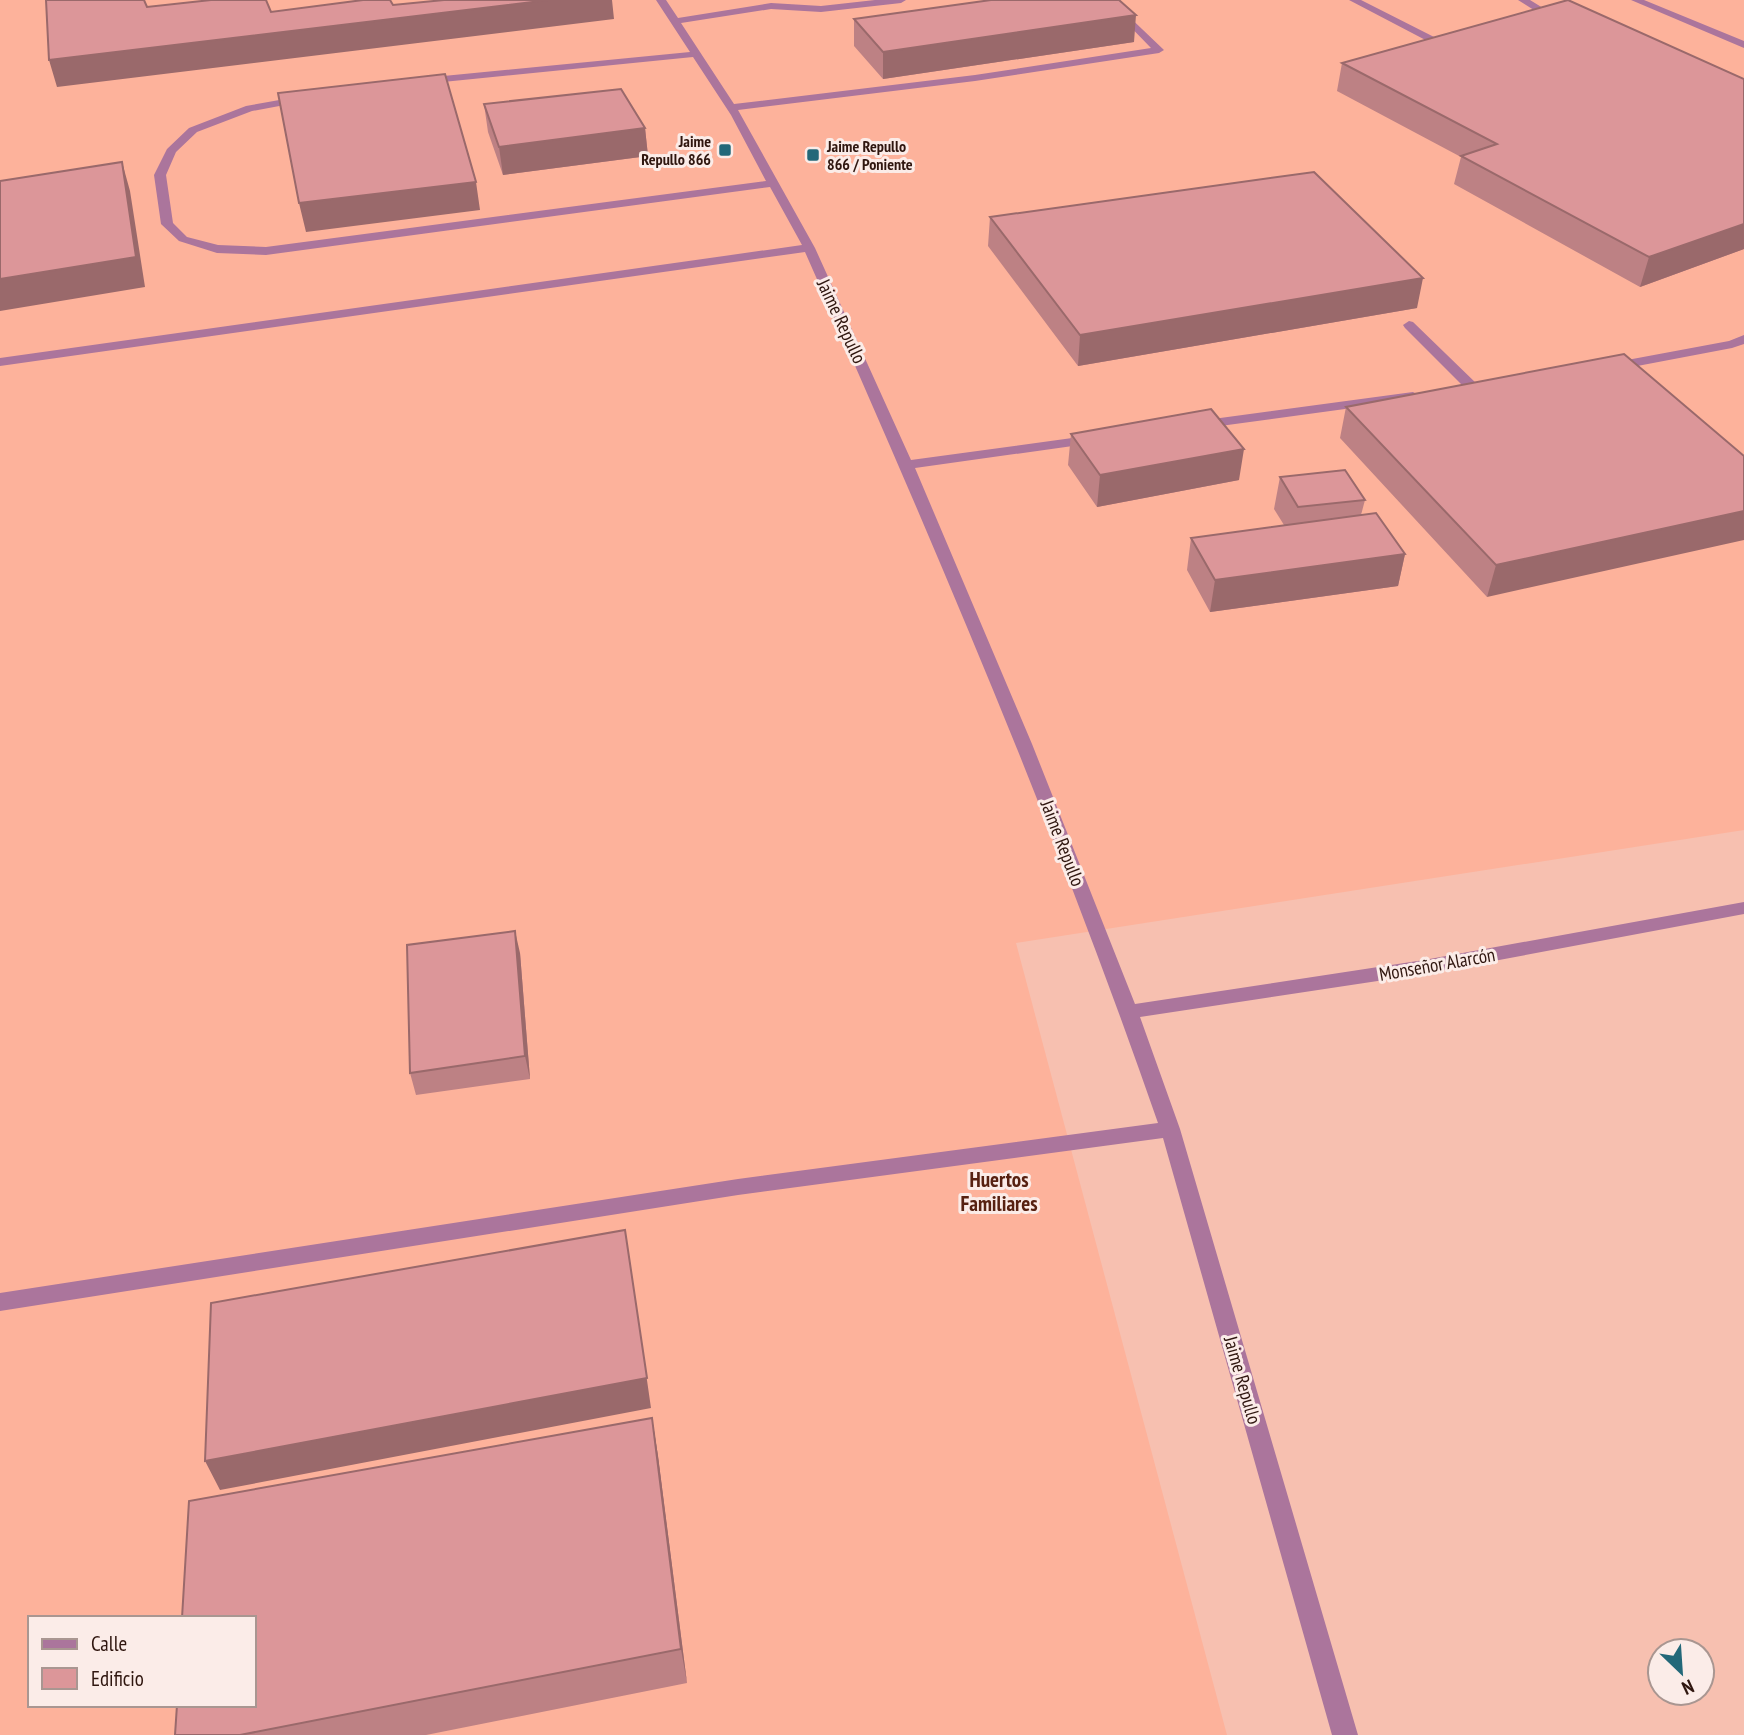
<svg xmlns="http://www.w3.org/2000/svg" width="1744" height="1735" viewBox="0 0 1744 1735" font-family="'PT Sans Narrow',sans-serif">
	<rect width="100%" height="100%" fill="#f7c0b0"/>
	<path fill="#fdb29b" fill-rule="evenodd" d="M0 0H1744V830L1016 943 1227 1735H0ZM30 1618H254V1705H30Z"/>
	<g fill="none" stroke-linecap="round" stroke-linejoin="round">
		<path fill="#ab759c" fill-rule="evenodd" d="M656 0H666L678 18 771 3 821 6 875 0H906L901 3 821 12 771 9 681 23 734 104 975 75 1151 48 1117 13V9L1120 8 1164 50 1159 53 975 81 738 110 815 248 911 460 1094 435 1101 439 1094 443 915 468 1032 744 1135 1004 1424 960 1744 902V914L1424 974 1140 1017 1180 1129 1358 1735H1332L1163 1138 738 1195 0 1311V1293L738 1179 1158 1123C1055 826 932 539 805 252L0 366V358L802 245 770 187 266 255 217 253 179 241 161 224 154 175 167 149 189 128 246 106 302 96 307 99 306 101 252 111 197 132 176 152 166 175 173 223 187 237 218 245 266 247 766 181 731 115 693 57 423 84 418 81 423 78 690 52Z
			M1349 0H1361L1440 40 1452 36 1457 39 1435 45Z
			M1518 0H1530L1551 13 1529 18V14L1537 12Z
			M1631 0H1644L1744 41V48Z
			M1409 321 1413 322 1478 385V391H1468L1405 328 1403 325Z
			M1744 335V344L1732 348 1611 371 1605 367 1611 363 1729 341Z
			M1413 392 1420 396 1418 399 1198 429 1191 425 1198 421Z"/>
	</g>
	<path fill="#bd8184" d="M854 19 1134 42 883 79 854 46Z
		M1342 63 1744 79V249L1640 287 1454 184 1461 157 1337 91Z
		M484 104 645 128 648 156 503 175 488 132Z
		M990 217 1417 308 1078 366 988 246Z
		M1624 354 1487 597 1340 438 1346 407Z
		M1071 434 1239 480 1097 507 1068 465Z
		M1280 477 1365 500 1361 515 1405 554 1398 586 1210 612 1187 570 1191 538 1284 525 1274 509Z
		M520 953 530 1079 416 1095 410 1073Z
		M652 1418 658 1456 687 1683 426 1735H175Z"/>
	<path fill="#9a696b" d="M549 0H612L614 19 57 87 49 60Z
		M1136 15 1134 42 883 79V52Z
		M645 128 648 156 503 175 499 147Z
		M122 162 130 191 145 287 0 311V279Z
		M476 182 480 210 306 232 299 203Z
		M1744 224V249L1640 287 1649 257Z
		M1423 278 1417 308 1078 366 1080 335Z
		M1244 449 1239 480 1097 507 1100 475Z
		M1744 511V540L1487 597 1496 565Z
		M1405 554 1398 586 1210 612 1215 580Z
		M515 931 520 953 530 1079 525 1056Z
		M630 1262 651 1408 220 1490 205 1461Z
		M652 1418 658 1456 687 1683 681 1649Z"/>
	<path fill="#dc9699" stroke="#9a696b" stroke-width="2" d="M46 0H144L147 7 211 0H266L271 12 363 0H390L393 5 444 0H549L49 60Z
		M991 0H1119L1136 15 883 52 854 19Z
		M1568 0 1744 79V224L1649 257 1461 156 1497 144 1342 63Z
		M445 74 476 182 299 203 278 93Z
		M621 89 645 128 499 147 484 104Z
		M122 162 136 257 0 279V181Z
		M1314 172 1423 278 1080 335 990 217Z
		M1624 354 1744 456V511L1496 565 1346 407Z
		M1211 409 1244 449 1100 475 1071 434Z
		M1345 470 1365 500 1298 507 1280 477Z
		M1376 513 1405 554 1215 580 1191 538Z
		M515 931 525 1056 410 1073 407 945Z
		M625 1230 647 1378 205 1461 211 1303Z
		M652 1418 681 1649 240 1735H175L177 1705H254V1618H182L189 1501Z"/>
	<g fill="#236879" stroke="#fbece8" stroke-width="2.5">
		<rect x="718" y="143" width="14" height="14" rx="3.5"/>
		<rect x="806" y="148" width="14" height="14" rx="3.5"/>
	</g>
	<g text-anchor="middle" dominant-baseline="central" stroke-width="6" stroke-linejoin="round" paint-order="stroke">
		<g font-size="16" font-weight="bold" fill="#2f160f" stroke="#fbece8" text-anchor="end">
			<text x="711" y="141">Jaime<tspan x="711" dy="18">Repullo 866</tspan></text>
			<text x="827" y="146" text-anchor="start">Jaime Repullo<tspan x="827" dy="18">866 / Poniente</tspan></text>
		</g>
		<g font-size="19" fill="#2f160f" stroke="#fbece8">
			<text transform="translate(842 321) rotate(65)">Jaime Repullo</text>
			<text transform="translate(1063 843) rotate(69)">Jaime Repullo</text>
			<text transform="translate(1437 964) rotate(-10)">Monseñor Alarcón</text>
			<text transform="translate(1243 1380) rotate(74)">Jaime Repullo</text>
		</g>
		<g font-size="21" font-weight="bold" fill="#572111" stroke="#fbece8">
			<text x="999" y="1179">Huertos<tspan x="999" dy="24">Familiares</tspan></text>
		</g>
	</g>
	<rect x="28" y="1616" width="228" height="91" fill="#fbece8" stroke="#a99691" stroke-width="2"/>
	<rect x="42" y="1639" width="35" height="10" fill="#ab759c" stroke="#a99691" stroke-width="2"/>
	<text x="91" y="1651" font-size="21" fill="#2f160f">Calle</text>
	<rect x="42" y="1668" width="35" height="21" fill="#dc9699" stroke="#a99691" stroke-width="2"/>
	<text x="91" y="1686" font-size="21" fill="#2f160f">Edificio</text>
	<g transform="translate(1681 1672) rotate(155)"><circle r="33" fill="#fbece8" stroke="#a99691" stroke-width="2"/>
	<path d="M0-5L12 26L0 18L-12 26Z" fill="#236879"/>
	<text y="-10" font-size="19" font-weight="bold" text-anchor="middle" fill="#2f160f">N</text>
	</g>
</svg>
